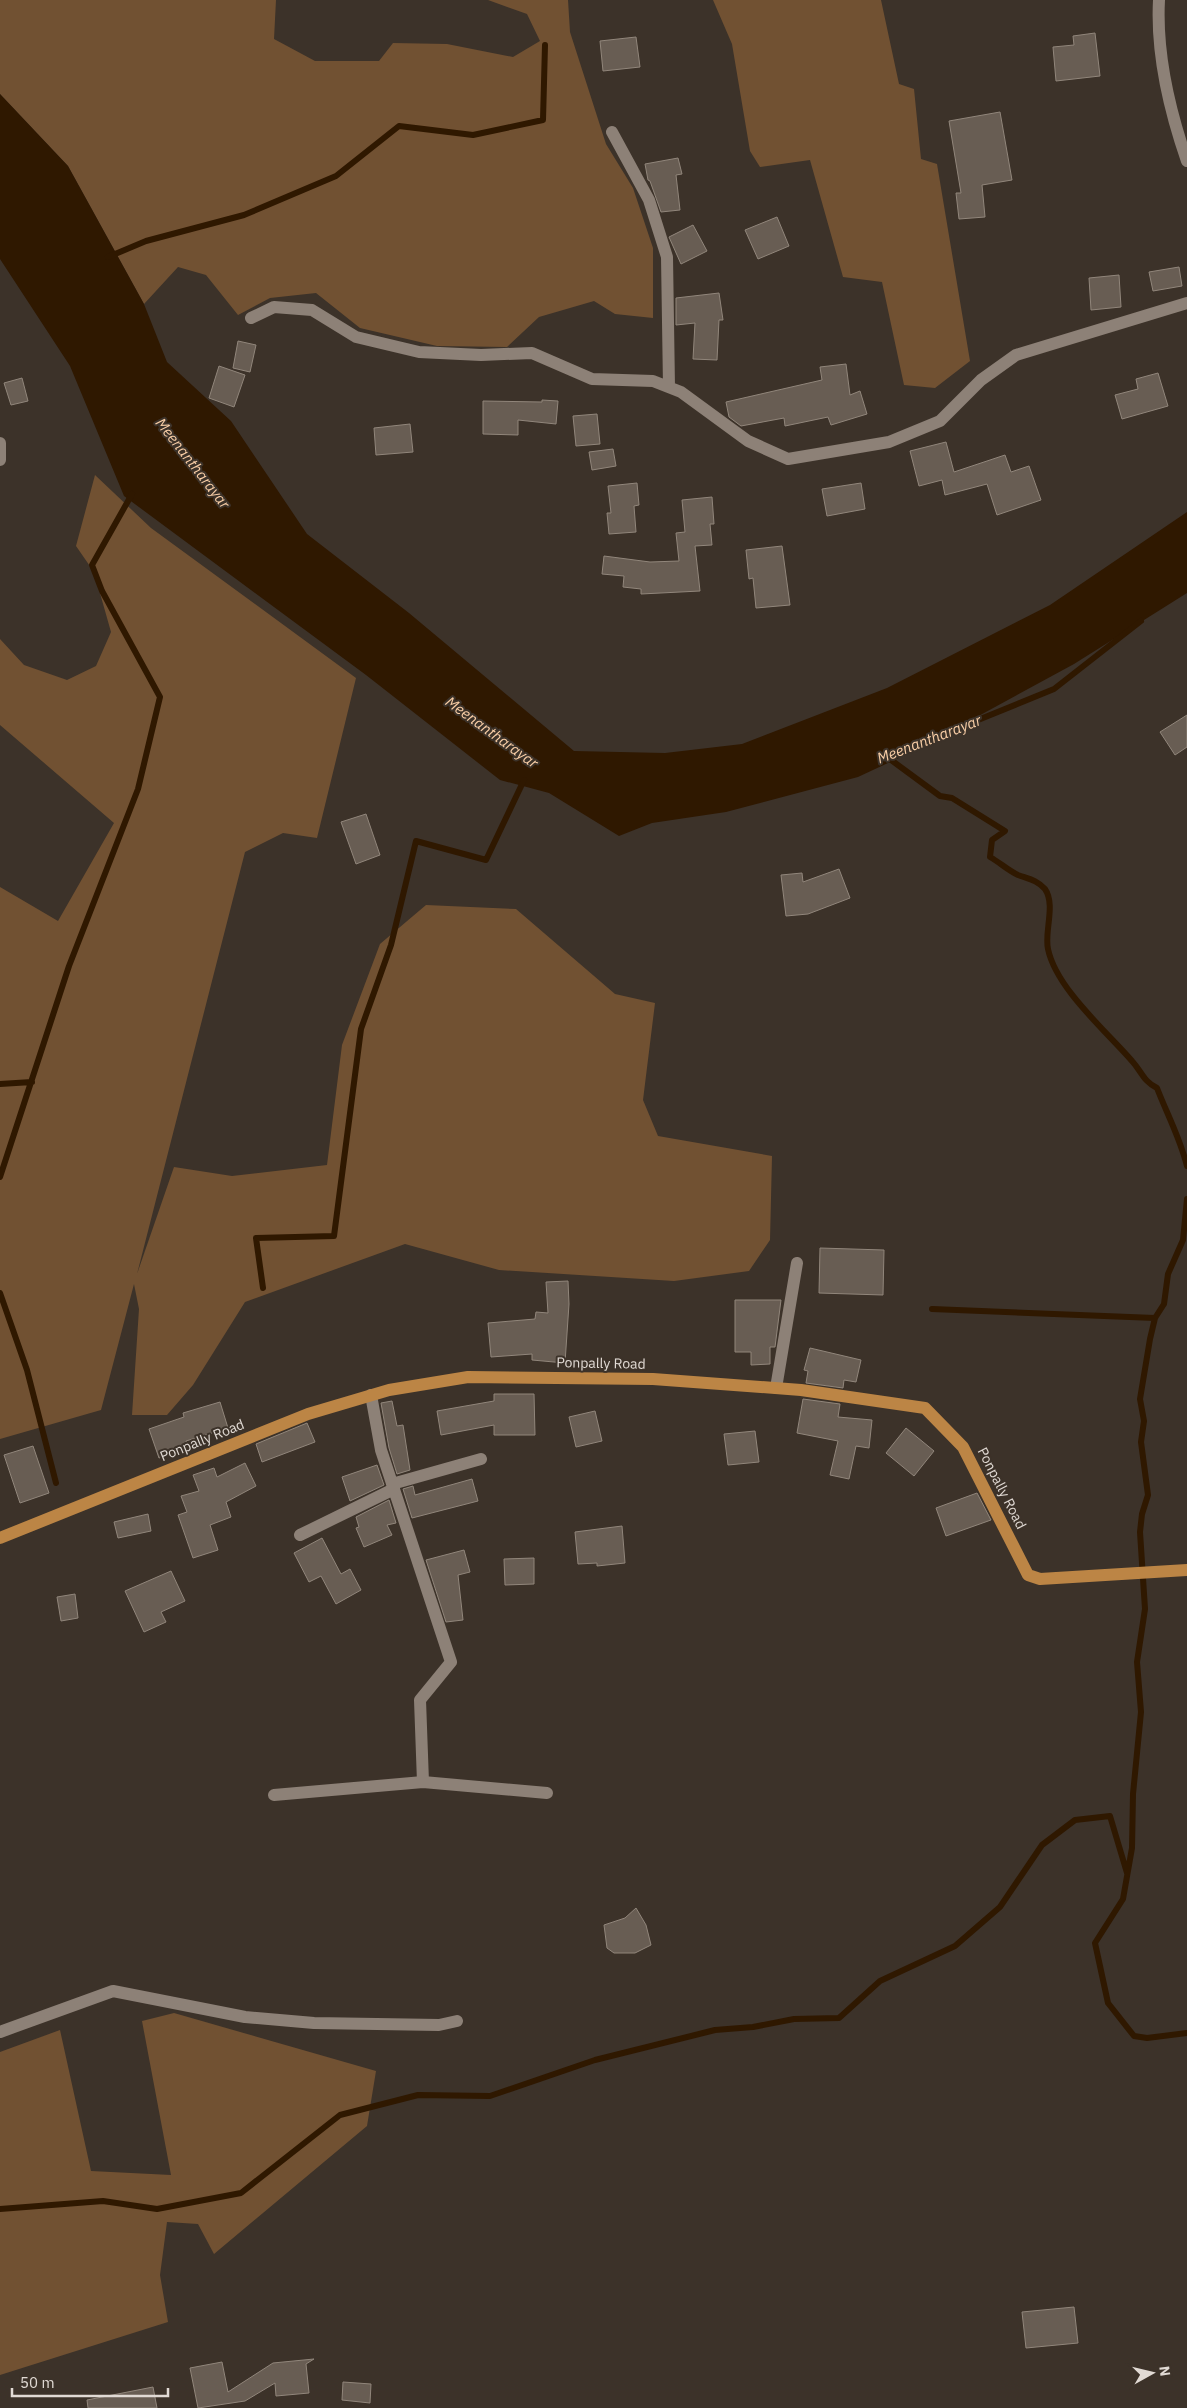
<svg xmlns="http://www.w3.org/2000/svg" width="1187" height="2408" viewBox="0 0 1187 2408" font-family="'IBM Plex Sans',sans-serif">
	<rect width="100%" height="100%" fill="#3c3229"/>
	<path fill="#715132" d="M0 0H276L274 39 315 61H379L393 43 447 44 513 57 540 41 527 14 488 0H568L570 32 606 144 633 188 653 248V318L615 314 594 301 539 317 507 347 437 346 360 328 316 293 270 298 238 315 206 275 178 267 144 304 68 166 0 94Z
		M713 0H881L899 84 914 89 921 159 937 164 970 361 935 388 904 385 882 282 843 277 810 160 760 167 750 151 732 44Z
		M95 475 151 528 356 678 317 838 283 833 245 852 137 1274 174 1167 232 1176 327 1165 342 1045 380 944 426 905 516 909 615 994 655 1003 643 1100 658 1136 772 1156 770 1240 749 1271 674 1281 499 1270 405 1244 245 1302 193 1385 167 1415H132L139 1309 134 1284 101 1410 0 1439V887L58 921 114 823 0 725V639L24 665 67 680 96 666 111 632 94 572 76 546Z
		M174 2013 376 2071 367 2126 214 2254 198 2224 167 2222 160 2275 168 2322 0 2375V2052L60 2030 91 2171 171 2175 142 2021Z"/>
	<path fill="#2f1800" d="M0 94 68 166 144 304 167 362 231 421 307 534 409 613 574 751 665 753 742 744 887 688 1050 605 1187 512V593L1074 664 918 749 858 777 726 812 652 823 619 836 549 793 500 780 366 675 124 496 70 366 0 259Z"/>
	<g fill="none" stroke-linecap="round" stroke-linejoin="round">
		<path stroke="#2f1800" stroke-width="6" d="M108 257 146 241 244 215 336 176 399 126 473 135 543 120 545 45
			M941 735 1054 689 1141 621
			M887 757 940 796 952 798 1005 831 992 840 990 857C999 862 1009 871 1018 875 1029 879 1037 880 1045 889 1056 905 1044 932 1048 949 1056 988 1106 1031 1132 1061 1142 1072 1143 1081 1157 1088 1167 1114 1180 1138 1187 1166
			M0 1084 32 1082
			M0 1177 69 966 138 789 160 697 102 591 92 565 132 494
			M1187 1199 1183 1240 1168 1274 1164 1304 1155 1318 1150 1339 1140 1399 1144 1421 1141 1442 1148 1495 1142 1514 1140 1532 1145 1609 1137 1662 1141 1712 1133 1794 1132 1848 1123 1899 1095 1943 1108 2003 1134 2036 1147 2038 1187 2033
			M263 1288 256 1238 334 1236 361 1029 391 945 416 841 486 860 524 780
			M0 1293 27 1370 56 1483
			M932 1309 1155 1318
			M0 2209 103 2201 157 2209 241 2193 340 2115 418 2095 490 2096 595 2060 715 2030 753 2027 794 2019 839 2018 880 1981 955 1946 1000 1907 1042 1845 1075 1820 1110 1816 1127 1873"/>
	</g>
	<path fill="#685d53" stroke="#91867b" d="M1095 33 1100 76 1056 81 1053 47 1074 45 1073 36Z
		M636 37 640 67 603 71 600 41Z
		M1000 112 1012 180 982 185 985 217 959 219 956 193H961L949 121Z
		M678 158 682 174 676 175 680 210 661 212 650 181 648 180 645 164Z
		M777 217 789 246 758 259 745 230Z
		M693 225 707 251 681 264 669 237Z
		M1179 267 1182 286 1153 291 1149 272Z
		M1119 275 1121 307 1091 310 1089 278Z
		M719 293 723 320H719L717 360 693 359 695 323 676 325V298Z
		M238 341 256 345 250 372 233 368Z
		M846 364 850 395 860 391 867 414 831 425 828 417 785 426 784 418 741 426 729 417 726 402 822 380 820 367Z
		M219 366 245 375 234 407 209 398Z
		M1158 373 1168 406 1122 419 1115 395 1138 389 1136 379Z
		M22 378 28 401 11 405 4 383Z
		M542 400 558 401 556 424 518 420V435L483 434V401L542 402Z
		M597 414 600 444 576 446 573 416Z
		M410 424 413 452 376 455 374 428Z
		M946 442 954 472 1005 455 1011 472 1029 466 1041 500 997 515 987 484 945 495 942 480 919 486 910 451Z
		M613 449 616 466 592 470 589 452Z
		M637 483 639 505 634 506 636 532 609 534 607 513H611L608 486Z
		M861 483 865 509 827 516 822 489Z
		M712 497 714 524H710L712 545 695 546 700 591 641 594V589L623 587 624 576 602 574 604 556 650 562 679 561 676 533 685 532 682 500Z
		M782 546 790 605 756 608 753 578 749 579 746 550Z
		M1187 715V747L1175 755 1160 732Z
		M366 814 380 855 356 864 341 822Z
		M839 869 850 898 808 914 786 916 781 875 802 873 803 882Z
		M820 1248 884 1250 883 1295 819 1293Z
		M568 1281 569 1304 565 1363 532 1360V1354L491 1357 488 1323 535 1319 536 1312 548 1313 546 1282Z
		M735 1300H781L775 1347H770V1364L751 1365V1352H735Z
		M810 1348 861 1360 856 1382 844 1380 843 1388 806 1383 808 1371 804 1370Z
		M494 1394H534L535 1435H494V1425L441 1435 437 1411 494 1401Z
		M803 1399 840 1404 838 1417 872 1420 869 1448 856 1446 849 1479 830 1475 838 1441 797 1433Z
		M392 1401 397 1426 403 1425 410 1470 397 1474 389 1448 381 1403Z
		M220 1402 228 1428 186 1441 188 1448 159 1458 149 1429 184 1417 183 1413Z
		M595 1411 602 1441 576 1447 569 1417Z
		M307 1423 315 1442 262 1462 256 1444Z
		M906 1428 934 1451 914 1476 886 1453Z
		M755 1431 759 1462 728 1465 724 1434Z
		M33 1446 49 1493 20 1503 4 1455Z
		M245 1463 256 1486 226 1502 231 1517 210 1525 218 1550 193 1558 178 1515 187 1512 181 1496 199 1491 193 1475 214 1468 217 1477Z
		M377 1465 384 1485 350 1501 342 1477Z
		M472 1479 478 1501 412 1518 403 1489 413 1486 415 1495Z
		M977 1493 991 1520 946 1536 936 1508Z
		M389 1500 396 1523 387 1525 392 1535 364 1547 356 1528 359 1527 356 1517Z
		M148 1514 151 1531 118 1538 114 1522Z
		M622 1526 625 1563 597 1566V1563L578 1564 575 1532Z
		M322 1538 341 1574 350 1569 361 1590 336 1604 321 1576 309 1582 294 1553Z
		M464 1550 470 1572 458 1575 463 1620 446 1622 426 1560Z
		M534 1558V1584L505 1585 504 1559Z
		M171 1571 185 1601 161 1612 166 1622 144 1632 125 1591Z
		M75 1594 78 1618 61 1621 57 1597Z
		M636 1908 646 1925 651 1945 635 1953H614L607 1948 604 1925 625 1918Z
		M1074 2307 1078 2343 1026 2348 1022 2312Z
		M314 2359 306 2364 309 2393 276 2396 275 2383 245 2401 198 2408 190 2368 222 2362 228 2392 273 2363Z
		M343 2382 371 2384 370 2403 342 2400Z
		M153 2387 157 2408H88L87 2400Z"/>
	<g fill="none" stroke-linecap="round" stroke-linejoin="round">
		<path stroke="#8d8177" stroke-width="12" d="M1159 0C1156 55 1169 109 1187 161
			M612 132 649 200 667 257 669 387
			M251 318 274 307 312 310 356 337 419 352 481 355 532 353 592 379 653 381 681 392 748 441 788 459 889 442 940 421 981 380 1016 355 1187 303
			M0 443V460
			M776 1388 797 1263
			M371 1395 381 1450 451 1662 420 1700 423 1782
			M392 1484 481 1459
			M300 1535 394 1489
			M274 1795 423 1782 547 1793
			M0 2032 113 1991 245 2017 314 2023 439 2025 457 2021"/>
		<path stroke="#bc8545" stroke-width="12" d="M0 1538 308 1414 389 1390 468 1377 653 1379 801 1390 925 1408 963 1447 1028 1575 1040 1579 1187 1570"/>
	</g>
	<g text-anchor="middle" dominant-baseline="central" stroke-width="4" stroke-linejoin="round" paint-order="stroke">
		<g font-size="14" fill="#e1dad4" stroke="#3c3229">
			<text transform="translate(601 1363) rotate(1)">Ponpally Road</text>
			<text transform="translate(202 1440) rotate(-22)">Ponpally Road</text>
			<text transform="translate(1002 1488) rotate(63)">Ponpally Road</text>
		</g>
		<g font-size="15" font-style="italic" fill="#f9cea6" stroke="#3c3229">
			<text transform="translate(193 463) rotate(52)">Meenantharayar</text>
			<text transform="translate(492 732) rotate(36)">Meenantharayar</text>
			<text transform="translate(929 739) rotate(-21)">Meenantharayar</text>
		</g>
	</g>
	<g transform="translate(1152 2373) rotate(82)" stroke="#3c3229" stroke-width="4" paint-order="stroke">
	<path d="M0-4L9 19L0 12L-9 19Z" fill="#e1dad4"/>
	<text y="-8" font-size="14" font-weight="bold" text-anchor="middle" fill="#e1dad4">N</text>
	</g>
	<path d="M12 2388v8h156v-8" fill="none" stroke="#e1dad4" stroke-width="2.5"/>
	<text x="20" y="2388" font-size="15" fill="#e1dad4" stroke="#3c3229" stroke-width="4" paint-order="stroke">50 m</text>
</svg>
